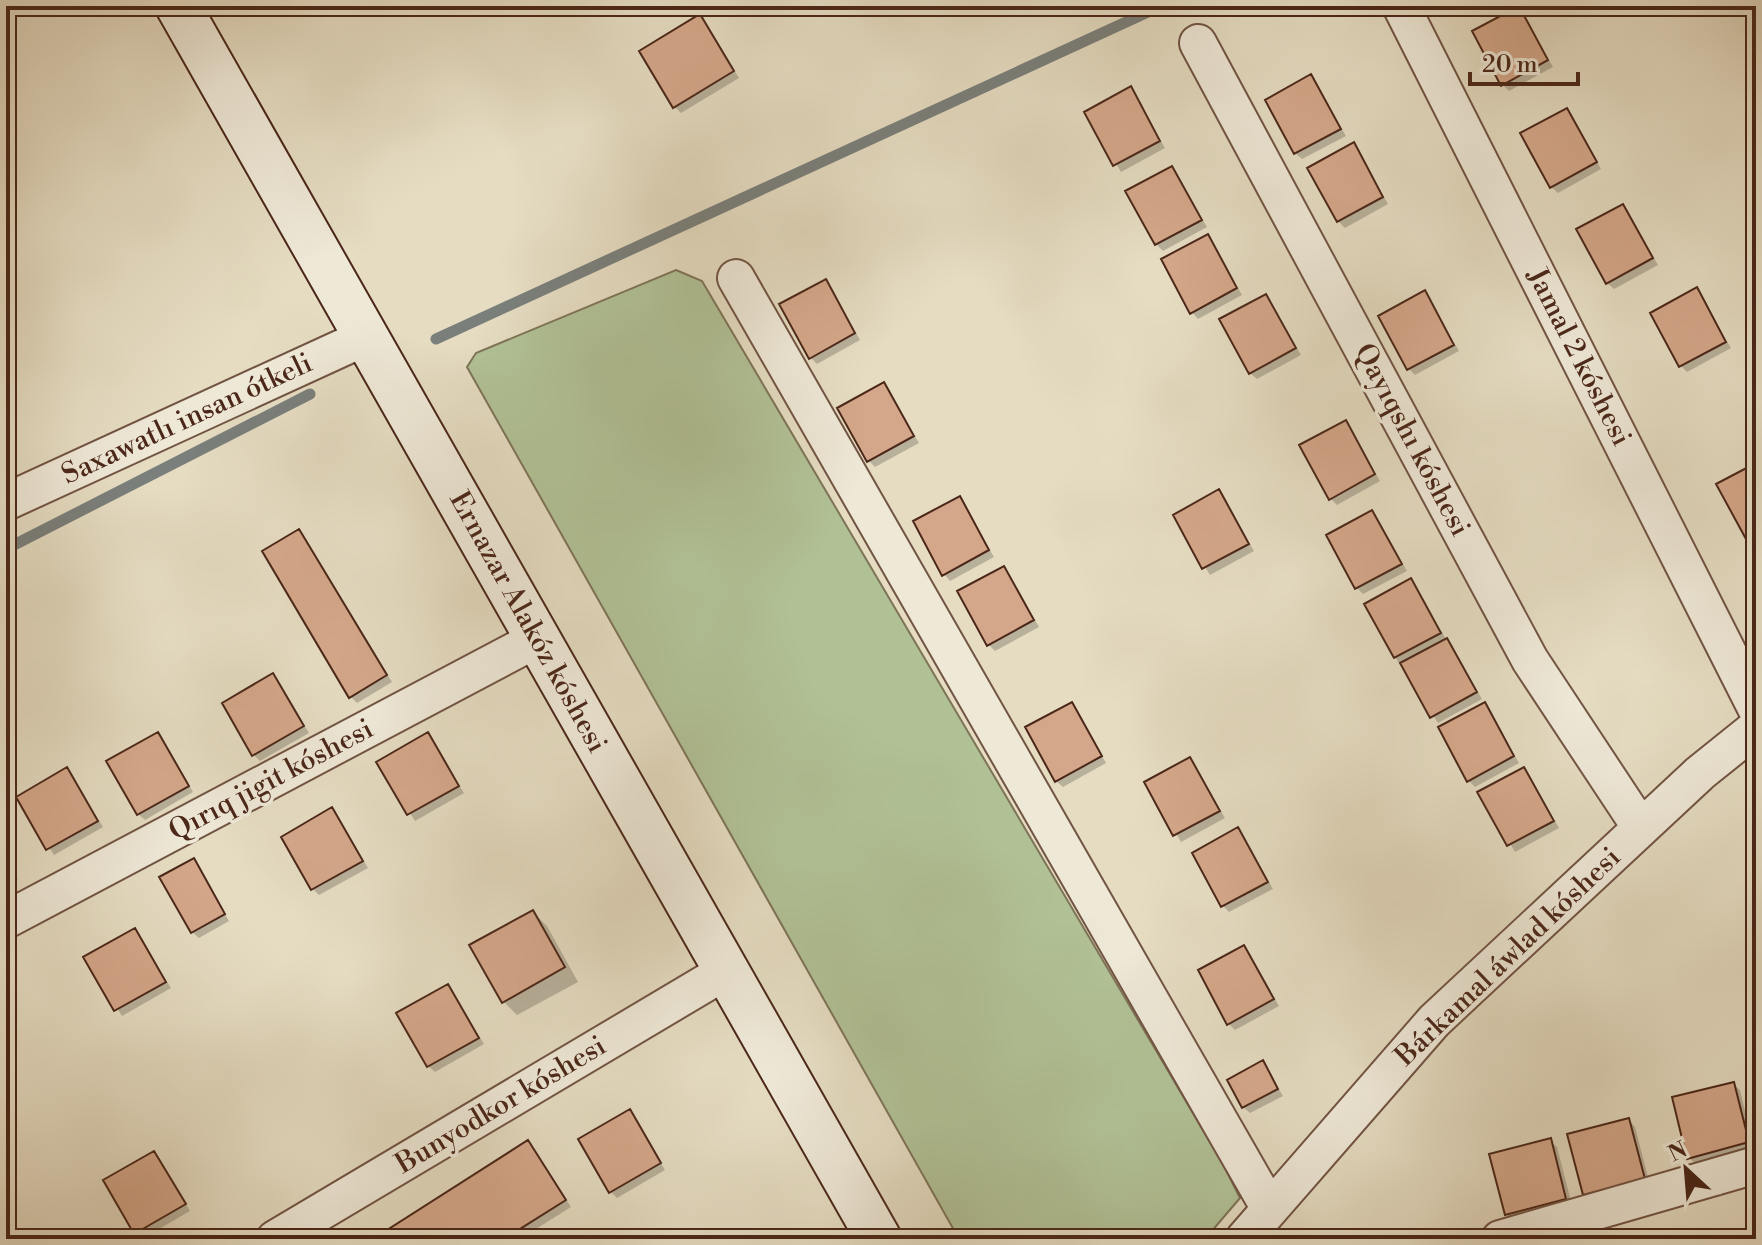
<svg xmlns="http://www.w3.org/2000/svg" width="1762" height="1245" viewBox="0 0 1762 1245" font-family="'Libre Bodoni',serif">
	<rect width="100%" height="100%" fill="#e5dcc2"/>
	<filter id="stains"><feTurbulence type="fractalNoise" baseFrequency=".0025" numOctaves="4"/><feColorMatrix values="0 0 0 0 .2 0 0 0 0 .09 0 0 0 0 .02 0 0 0 .5 -.17"/></filter>
	<radialGradient id="worn" r=".72"><stop offset=".6" stop-color="#630" stop-opacity="0"/><stop offset="1" stop-color="#630" stop-opacity=".3"/></radialGradient>
	<path fill="#b1c196" stroke="#7e7458" stroke-width="2" d="M676 270 702 281 1223 1164 1240 1198 1205 1239H959L467 367 476 353Z"/>
	<path fill="#0003" d="M1518 8 1553 67 1509 91 1503 85Z
		M700 17 739 78 681 113 675 107Z
		M1311 77 1346 136 1302 159 1295 153Z
		M1130 89 1165 148 1121 172 1086 113Z
		M1567 110 1601 169 1558 193 1551 187Z
		M1354 145 1388 204 1345 228 1338 221Z
		M1171 168 1207 227 1163 251 1156 244Z
		M1623 206 1658 265 1614 289 1607 283Z
		M1207 236 1242 295 1198 319 1192 312Z
		M825 281 860 340 817 364 810 357Z
		M1696 290 1731 348 1687 372 1681 366Z
		M1424 293 1459 351 1415 375 1409 369Z
		M1266 296 1301 355 1257 379 1250 373Z
		M884 385 919 443 875 467 869 461Z
		M1345 422 1380 481 1337 505 1330 498Z
		M1756 465V543L1754 544 1747 538Z
		M1219 492 1254 551 1210 575 1175 516Z
		M959 498 994 557 950 581 944 574Z
		M1372 512 1407 571 1363 594 1357 588Z
		M299 531 392 682 357 703 351 697Z
		M1004 568 1039 627 995 651 989 645Z
		M1411 581 1482 699 1438 723 1395 657Z
		M273 675 309 733 260 761 254 755Z
		M1072 704 1106 763 1063 787 1056 781Z
		M1484 704 1519 763 1475 787 1469 781Z
		M158 734 193 792 145 820 138 814Z
		M428 735 464 793 415 821 379 762Z
		M1190 759 1225 818 1181 842 1147 783Z
		M1524 769 1559 828 1515 852 1480 793Z
		M67 770 103 827 54 855 18 798Z
		M332 809 368 868 319 895 313 889Z
		M1238 830 1273 889 1229 912 1223 906Z
		M6 858 18 879 6 886Z
		M193 860 229 921 199 938 192 932Z
		M533 912 547 926 578 982 517 1015 504 1002Z
		M135 931 171 988 122 1016 86 958Z
		M1244 947 1279 1006 1235 1030 1229 1024Z
		M448 986 484 1044 435 1072 428 1066Z
		M1263 1063 1283 1096 1250 1113 1243 1107Z
		M1733 1084 1740 1090 1754 1149 1696 1164 1689 1158Z
		M630 1112 665 1170 617 1198 611 1192Z
		M1629 1120 1635 1127 1650 1185 1591 1201 1584 1194Z
		M1550 1141 1557 1147 1572 1205 1513 1220 1506 1214Z
		M528 1143 571 1207 520 1239H376Z
		M154 1153 190 1211 142 1239 135 1232Z"/>
	<g fill="none" stroke-linecap="round" stroke-linejoin="round">
		<path stroke="#7a7f7b" stroke-width="11" d="M436 339 1161 6
			M6 549 310 394"/>
	</g>
	<path fill="#d4a78a" stroke="#4b2719" stroke-width="2" d="M1519 6 1548 60 1501 86 1472 31Z
		M700 14 734 71 673 108 639 51Z
		M1311 74 1341 129 1294 154 1265 100Z
		M1131 86 1160 141 1113 166 1084 112Z
		M1567 108 1597 162 1550 188 1520 133Z
		M1354 142 1383 197 1337 222 1307 168Z
		M1172 166 1202 220 1155 245 1125 191Z
		M1623 204 1653 258 1606 284 1576 229Z
		M1208 234 1237 288 1190 314 1161 259Z
		M826 279 855 333 809 359 779 304Z
		M1697 287 1726 342 1679 367 1650 313Z
		M1425 290 1454 345 1407 370 1378 316Z
		M1266 294 1296 348 1249 374 1219 319Z
		M884 382 914 436 867 462 837 408Z
		M1346 420 1375 474 1329 500 1299 445Z
		M1756 463V533L1746 539 1716 484Z
		M1219 489 1249 544 1202 569 1173 515Z
		M960 496 989 550 942 576 913 521Z
		M1372 510 1402 564 1355 589 1326 535Z
		M299 529 387 675 349 698 262 551Z
		M1004 566 1034 620 987 646 957 591Z
		M1411 578 1441 633 1394 658 1364 604Z
		M1447 638 1477 692 1430 718 1400 663Z
		M273 673 304 726 252 756 222 703Z
		M1072 702 1102 756 1055 782 1025 727Z
		M1485 702 1514 756 1467 782 1438 727Z
		M158 732 189 786 137 815 106 761Z
		M428 732 459 786 407 815 376 762Z
		M1190 757 1220 811 1173 836 1144 782Z
		M67 767 98 821 46 850 16 797Z
		M1524 767 1554 821 1507 846 1477 792Z
		M332 807 363 861 311 890 281 837Z
		M1238 827 1268 882 1221 907 1192 853Z
		M194 858 225 914 191 933 159 877Z
		M533 910 565 967 502 1003 469 945Z
		M135 928 166 982 114 1011 83 957Z
		M1244 945 1274 999 1227 1025 1198 970Z
		M448 984 479 1038 427 1067 396 1013Z
		M1263 1060 1278 1089 1242 1108 1227 1080Z
		M1734 1082 1749 1142 1687 1159 1672 1097Z
		M630 1109 661 1163 609 1193 578 1139Z
		M1629 1118 1645 1179 1583 1195 1567 1134Z
		M1551 1138 1566 1199 1505 1215 1489 1154Z
		M528 1140 566 1200 504 1239H373Z
		M154 1151 186 1204 134 1234 103 1180Z"/>
	<g fill="none" stroke-linecap="round" stroke-linejoin="round">
		<g stroke="#725443" stroke-width="40">
			<path id="street" d="M1401 6 1756 708
				M1198 43 1530 660 1641 828
				M736 278 1270 1209
				M6 502 368 336
				M6 920 537 639
				M275 1239 726 971
				M1244 1239 1434 1021 1700 773 1756 728
				M1500 1239 1756 1165"/>
		</g>
		<g stroke="#4b2719" stroke-width="48">
			<path id="secondary" d="M178 6 879 1239"/>
		</g>
		<use href="#street" stroke="#eee8d7" stroke-width="36"/>
		<use href="#secondary" stroke="#eee8d7" stroke-width="44"/>
	</g>
	<g text-anchor="middle" dominant-baseline="central" stroke-width="7" stroke-linejoin="round" paint-order="stroke">
		<g font-size="28" fill="#4b2719" stroke="#eee8d7">
			<text transform="translate(1579 357) rotate(63)">Jamal 2 kóshesi</text>
			<text transform="translate(187 419) rotate(-25)">Saxawatlı insan ótkeli</text>
			<text transform="translate(1412 440) rotate(62)">Qayıqshı kóshesi</text>
			<text transform="translate(528 622) rotate(61)">Ernazar Alakóz kóshesi</text>
			<text transform="translate(271 780) rotate(-28)">Qırıq jigit kóshesi</text>
			<text transform="translate(1508 957) rotate(-44)">Bárkamal áwlad kóshesi</text>
			<text transform="translate(501 1105) rotate(-31)">Bunyodkor kóshesi</text>
		</g>
	</g>
	<rect width="1762" height="1245" fill="none" stroke="#e5dcc2" stroke-width="32"/>
	<rect x="8" y="8" width="1746" height="1229" fill="none" stroke="#4b2719" stroke-width="4"/>
	<rect x="16" y="16" width="1730" height="1213" fill="none" stroke="#4b2719" stroke-width="2"/>
	<g transform="translate(1686 1169) rotate(334)" stroke="#eee8d7" stroke-width="6" paint-order="stroke">
	<path d="M0-6L14 30L0 20L-14 30Z" fill="#4b2719"/>
	<text y="-12" font-size="22" font-weight="bold" text-anchor="middle" fill="#4b2719">N</text>
	</g>
	<path d="M1470 72v12h108v-12" fill="none" stroke="#4b2719" stroke-width="4"/>
	<text x="1482" y="72" font-size="24" fill="#4b2719" stroke="#eee8d7" stroke-width="6" paint-order="stroke">20 m</text>
	<rect width="100%" height="100%" filter="url(#stains)"/>
	<rect width="100%" height="100%" fill="url(#worn)"/>
</svg>
